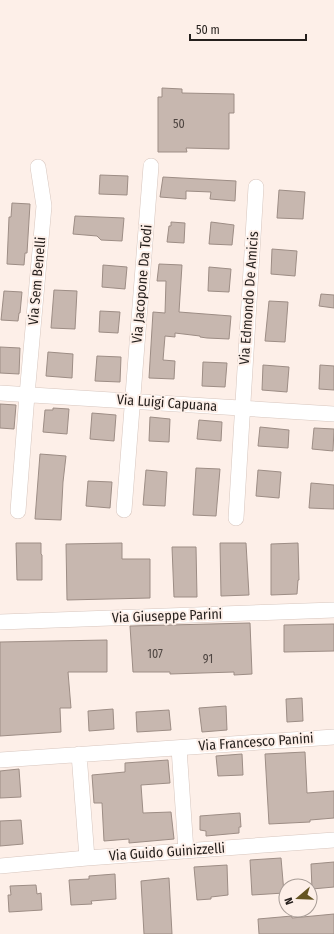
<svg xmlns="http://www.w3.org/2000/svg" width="334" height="934" viewBox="0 0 334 934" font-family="'Fira Sans Condensed',sans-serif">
	<rect width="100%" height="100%" fill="#fdefe8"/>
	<path fill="#c7b7af" stroke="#9d8d85" d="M162 88 182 89V93L234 94V113H229V149L186 148 187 152H158V97H162Z
		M100 175 128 176 127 195 99 194Z
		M163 177 236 181 235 201 210 199 211 192 186 191V199L160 197Z
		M279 190 305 192 303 219 277 218Z
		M12 203 30 204 27 253H25L24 265 7 264 9 217H11Z
		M75 216 124 218 122 241 101 240 97 236 73 234Z
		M171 222 185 223 184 243 167 242 169 226H171Z
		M211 222 234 225 232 245 209 244Z
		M272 249 297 251 295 276 271 274Z
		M159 264 182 265 179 312 231 316 229 339 207 338 200 337V336L175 333V337L165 336 163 360 175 361 174 379 149 378 153 312 165 313 166 281H157Z
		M103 265 127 267 125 289 102 287Z
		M209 267 231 269 229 292 208 291Z
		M54 290 77 291 75 329 51 328Z
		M4 291 22 292 20 313H19L18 321 1 320Z
		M321 294 334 295V308L319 306Z
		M269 301 288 302 285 342 265 341Z
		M100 311 120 312 118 333 99 332Z
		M0 347 20 348 19 374 0 373Z
		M48 352 73 354 72 378 46 376Z
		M97 356 121 357 120 382 95 381Z
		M203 362 227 363 225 387 202 386Z
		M263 365 289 367 287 392 262 390Z
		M320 365 334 366V390L319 389Z
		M0 404 16 405 14 429 0 428Z
		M53 408 69 409 67 434 43 432 45 410H53Z
		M92 413 116 415 114 441 90 439Z
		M150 417 170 419 169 442 149 441Z
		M199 420 222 422 221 441 197 439Z
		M260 427 289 430 288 448 258 446Z
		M314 428 334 429 333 451 312 449Z
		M40 454 66 456 63 482 61 520 35 519Z
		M196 468 220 469 216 516 193 515Z
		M146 470 167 472 165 506 143 505Z
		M258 470 281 472 279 498 256 496Z
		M88 481 112 482 110 508 86 506Z
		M311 483 334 485V509L309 508Z
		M16 543H41V554L42 555V580H17Z
		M122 543V559H150V598L67 600 66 544Z
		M220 543H246L249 595 221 596Z
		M298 543 299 580H298L297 594 271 595V544Z
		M172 547H196L197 597H174Z
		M250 623 252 674 234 675V672L170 674V672H133L130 626Z
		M334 624V651L284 652V625Z
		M107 640V672H68L71 708H60L61 732 0 736V642Z
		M302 698 303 721 287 722 286 699Z
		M226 706 227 730 202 732 199 708Z
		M113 709 114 729 89 731 88 711Z
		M169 710 171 730 137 732 136 712Z
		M305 752 307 793 334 791V818L310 820V822L269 824 265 754Z
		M242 754 243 775 218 776 216 756Z
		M168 760 170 783 141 785 143 813 171 812 174 839 129 843V839L104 841 102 803H94L92 775 125 772V763Z
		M19 769 21 797 0 798V771Z
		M240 813 241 827H239V833L206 836V831L200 830V816Z
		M21 820 23 844 0 846V821Z
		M281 858 284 893 252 895 250 860Z
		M334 862V887L312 889 311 864Z
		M227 865 228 895 211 897V899L197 900 194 867Z
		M115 874 116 899 91 901 92 904 71 905 69 880 89 879V876Z
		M169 878 172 934H144L141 881Z
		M36 885 37 894 41 893 42 910 9 912 8 895H11L10 886Z
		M334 914V934H259L258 919 292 916V918Z"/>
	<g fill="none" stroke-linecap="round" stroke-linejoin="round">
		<g stroke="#d7c6be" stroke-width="16">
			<path id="minor" d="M0 393 334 414
				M124 510 151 166
				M18 511 27 395 44 206 38 167
				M236 518 256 187
				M0 622 334 610
				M179 748 186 851
				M79 754 87 858
				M0 760 334 737
				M0 866 87 858 334 840"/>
		</g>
		<use href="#minor" stroke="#fff" stroke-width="15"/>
	</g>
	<g text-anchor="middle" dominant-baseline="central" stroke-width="4" stroke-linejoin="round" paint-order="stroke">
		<g font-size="12" fill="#4e4541">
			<text x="179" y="124">50</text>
			<text x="155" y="654">107</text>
			<text x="208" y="659">91</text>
		</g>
		<g font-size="14" fill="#251f1c" stroke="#fdefe8">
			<text transform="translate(37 281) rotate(-85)">Via Sem Benelli</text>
			<text transform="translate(142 284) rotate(-85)">Via Jacopone Da Todi</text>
			<text transform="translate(249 298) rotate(-86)">Via Edmondo De Amicis</text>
			<text transform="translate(167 403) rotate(4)">Via Luigi Capuana</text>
			<text transform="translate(167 616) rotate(-2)">Via Giuseppe Parini</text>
			<text transform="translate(256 742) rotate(-4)">Via Francesco Panini</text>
			<text transform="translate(167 852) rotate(-4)">Via Guido Guinizzelli</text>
		</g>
	</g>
	<g transform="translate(298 898) rotate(251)"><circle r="19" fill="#fdefe8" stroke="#a79c96"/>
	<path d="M0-3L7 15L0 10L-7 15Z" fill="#655522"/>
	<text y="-6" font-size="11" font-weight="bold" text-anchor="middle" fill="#251f1c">N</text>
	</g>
	<path d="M190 34v6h116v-6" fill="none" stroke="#251f1c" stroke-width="2"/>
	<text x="196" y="34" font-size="12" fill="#251f1c" stroke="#fdefe8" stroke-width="3" paint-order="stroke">50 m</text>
</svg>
